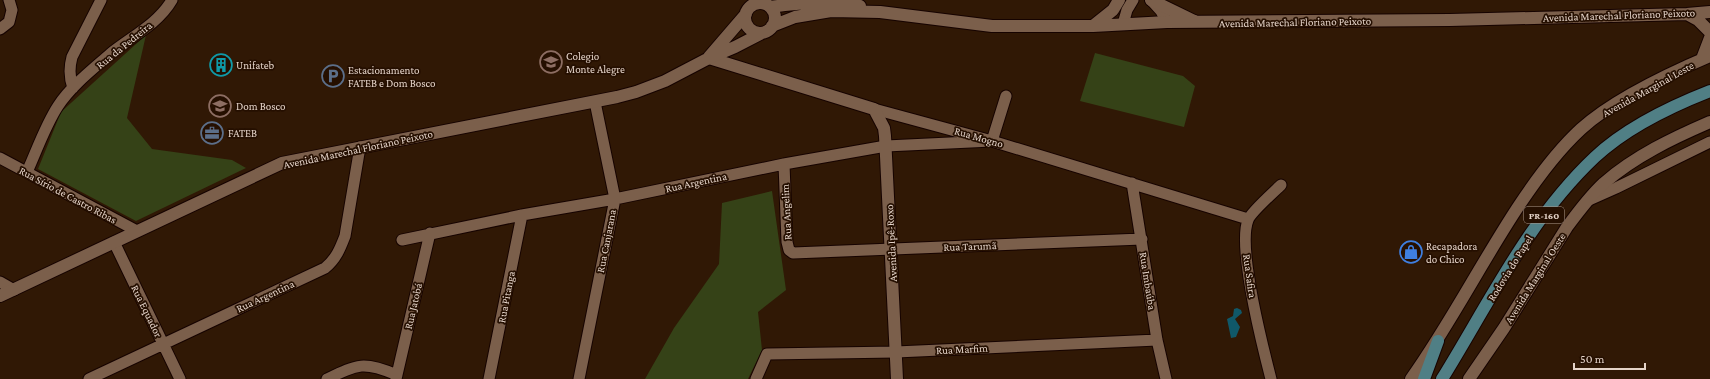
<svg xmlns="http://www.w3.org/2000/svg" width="1710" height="379" viewBox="0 0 1710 379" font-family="'Crimson Pro',serif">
	<rect width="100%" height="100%" fill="#301805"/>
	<path fill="#354217" d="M146 35 127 118 152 149 232 160 246 168 136 221 38 169 61 112Z
		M1095 53 1183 76 1195 86 1184 127 1080 101Z
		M772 191 786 290 758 312 762 350 748 379H645L674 328 719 264 722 203Z"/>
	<path fill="#105869" d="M1237 308 1241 310 1242 313 1235 319 1240 327 1236 337 1231 338 1227 319 1233 316 1234 309Z"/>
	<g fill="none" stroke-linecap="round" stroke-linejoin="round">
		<g stroke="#160300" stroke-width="13">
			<path id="minor" d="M1151 0 1161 11 1167 22
				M1123 24 1127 10 1133 0
				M0 29 9 22 12 10 9 0
				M73 88C69 77 69 68 72 57L101 0
				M874 109 992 141 1248 219
				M992 141 1006 96
				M0 158 137 231
				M784 164 787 242 789 250 793 253 1142 239
				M27 172C37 150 45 126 58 106 71 86 93 69 110 54 131 37 158 24 172 0
				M1132 183 1157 340 1166 379
				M1589 200 1616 188 1710 142
				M402 240 522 215 615 199 784 164 886 146 992 141
				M114 242 180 379
				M0 282 14 290
				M89 379 325 268C336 259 340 249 345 236L360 147
				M327 379C358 364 364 361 397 375
				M396 379 430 233
				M489 379 522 215
				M579 379 615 199 595 102
				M756 379 767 354 896 352 1157 340
				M1271 379C1263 348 1237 248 1248 220 1251 212 1274 192 1281 185"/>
		</g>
		<g stroke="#160300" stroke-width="14">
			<path id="tertiary" d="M709 58 874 109 884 128 885 136 897 379"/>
		</g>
		<g stroke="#160300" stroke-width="14">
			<path id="secondary" d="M1151 0 1196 22
				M745 18a15 15 0 1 1 30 0a15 15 0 1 1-30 0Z
				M770 7C799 3 831 0 860 6
				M1687 14 1698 20 1710 32
				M772 26 795 17 831 11 880 12 992 26H1093L1167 22 1450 20 1687 14 1710 12
				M1093 26 1113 10 1119 0
				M709 57 746 14
				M1702 59 1710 38
				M0 296 282 163 617 97 636 92 665 81 709 58 735 47 762 33
				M1411 379C1451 323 1482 261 1520 204 1538 177 1557 151 1581 129 1613 100 1670 73 1710 56
				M1469 379 1504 328 1567 227C1578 212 1590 196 1604 183 1635 156 1673 138 1710 122"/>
		</g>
		<g stroke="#160300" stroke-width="14">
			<path id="primary" d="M1424 379 1438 341
				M1442 379C1489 303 1529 219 1595 157 1627 127 1669 107 1710 91"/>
		</g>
		<use href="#minor" stroke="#7b5f4b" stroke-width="11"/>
		<use href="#tertiary" stroke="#7b5f4b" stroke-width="12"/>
		<use href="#secondary" stroke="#7b5f4b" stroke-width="12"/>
		<use href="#primary" stroke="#507f85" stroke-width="12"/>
	</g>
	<defs>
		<g id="school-ring" transform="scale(1.15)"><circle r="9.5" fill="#250f00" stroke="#8d6e63" stroke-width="1.5"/><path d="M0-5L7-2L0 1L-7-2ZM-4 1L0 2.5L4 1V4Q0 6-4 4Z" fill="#8d6e63"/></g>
		<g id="building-ring" transform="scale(1.15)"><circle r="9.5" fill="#250f00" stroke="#0f9aa8" stroke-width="1.5"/><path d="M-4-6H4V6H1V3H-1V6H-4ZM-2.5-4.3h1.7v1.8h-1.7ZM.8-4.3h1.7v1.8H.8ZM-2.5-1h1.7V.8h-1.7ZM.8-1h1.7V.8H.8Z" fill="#0f9aa8"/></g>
		<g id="parking-ring" transform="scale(1.15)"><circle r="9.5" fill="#250f00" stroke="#5c6f8a" stroke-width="1.5"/><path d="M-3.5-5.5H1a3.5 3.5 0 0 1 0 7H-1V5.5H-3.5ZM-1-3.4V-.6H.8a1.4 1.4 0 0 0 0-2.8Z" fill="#5c6f8a"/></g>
		<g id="office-ring" transform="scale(1.15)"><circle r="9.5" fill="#250f00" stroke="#5c6f8a" stroke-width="1.5"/><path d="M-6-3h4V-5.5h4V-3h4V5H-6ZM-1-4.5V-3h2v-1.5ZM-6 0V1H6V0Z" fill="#5c6f8a"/></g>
		<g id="shop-ring" transform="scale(1.15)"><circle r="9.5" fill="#250f00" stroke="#3f7fe0" stroke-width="1.5"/><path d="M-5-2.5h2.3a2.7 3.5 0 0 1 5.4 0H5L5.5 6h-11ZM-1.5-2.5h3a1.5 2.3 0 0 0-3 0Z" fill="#3f7fe0"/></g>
	</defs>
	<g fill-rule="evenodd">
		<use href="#school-ring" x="551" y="62"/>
		<use href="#building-ring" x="221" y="65"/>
		<use href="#parking-ring" x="333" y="76"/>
		<use href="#school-ring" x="220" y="106"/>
		<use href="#office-ring" x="212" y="133"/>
		<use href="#shop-ring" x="1411" y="252"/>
	</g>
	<g text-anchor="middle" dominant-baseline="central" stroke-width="3.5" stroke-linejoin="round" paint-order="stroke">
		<rect fill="#250f00" stroke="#ab998d" stroke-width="1" x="1524" y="207" width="40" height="16" rx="3"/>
		<g font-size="10" font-weight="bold" fill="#e5d4c9">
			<text x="1544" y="215">PR-160</text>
		</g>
		<g font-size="11" fill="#e5d4c9" stroke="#250f00">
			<text transform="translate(1619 15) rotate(-2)">Avenida Marechal Floriano Peixoto</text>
			<text transform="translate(1295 22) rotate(-1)">Avenida Marechal Floriano Peixoto</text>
			<text transform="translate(124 45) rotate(-39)">Rua da Pedreira</text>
			<text transform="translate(1648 89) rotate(-29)">Avenida Marginal Leste</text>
			<text transform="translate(979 137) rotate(16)">Rua Mogno</text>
			<text transform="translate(358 149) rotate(-12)">Avenida Marechal Floriano Peixoto</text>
			<text transform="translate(696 182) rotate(-12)">Rua Argentina</text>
			<text transform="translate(68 195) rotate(28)">Rua Sírio de Castro Ribas</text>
			<text transform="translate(786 212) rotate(-93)">Rua Angelim</text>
			<text transform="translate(606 241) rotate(-79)">Rua Canjarana</text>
			<text transform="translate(891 243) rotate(-93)">Avenida Ipê-Roxo</text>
			<text transform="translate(970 246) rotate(-2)">Rua Tarumã</text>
			<text transform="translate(1510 268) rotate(-58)">Rodovia do Papel</text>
			<text transform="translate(1250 276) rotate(82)">Rua Safira</text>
			<text transform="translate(1535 278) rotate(-58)">Avenida Marginal Oeste</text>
			<text transform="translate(1148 281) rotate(81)">Rua Imbaúba</text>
			<text transform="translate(265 296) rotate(-25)">Rua Argentina</text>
			<text transform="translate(506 297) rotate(-79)">Rua Pitanga</text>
			<text transform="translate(413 306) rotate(-77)">Rua Jatobá</text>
			<text transform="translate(147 311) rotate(64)">Rua Equador</text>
			<text transform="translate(962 349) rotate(-3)">Rua Marfim</text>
		</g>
		<g font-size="11" fill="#e5d4c9" stroke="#250f00" text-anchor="start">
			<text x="566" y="56">Colegio<tspan x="566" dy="13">Monte Alegre</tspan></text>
			<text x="236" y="65">Unifateb</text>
			<text x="348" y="70">Estacionamento<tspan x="348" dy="13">FATEB e Dom Bosco</tspan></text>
			<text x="236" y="106">Dom Bosco</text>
			<text x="228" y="133">FATEB</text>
			<text x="1426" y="246">Recapadora<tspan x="1426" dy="13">do Chico</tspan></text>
		</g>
	</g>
	<path d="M1574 363v6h71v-6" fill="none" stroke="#e5d4c9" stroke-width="2"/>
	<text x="1580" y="363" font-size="12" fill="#e5d4c9" stroke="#250f00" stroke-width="3" paint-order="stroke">50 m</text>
</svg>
